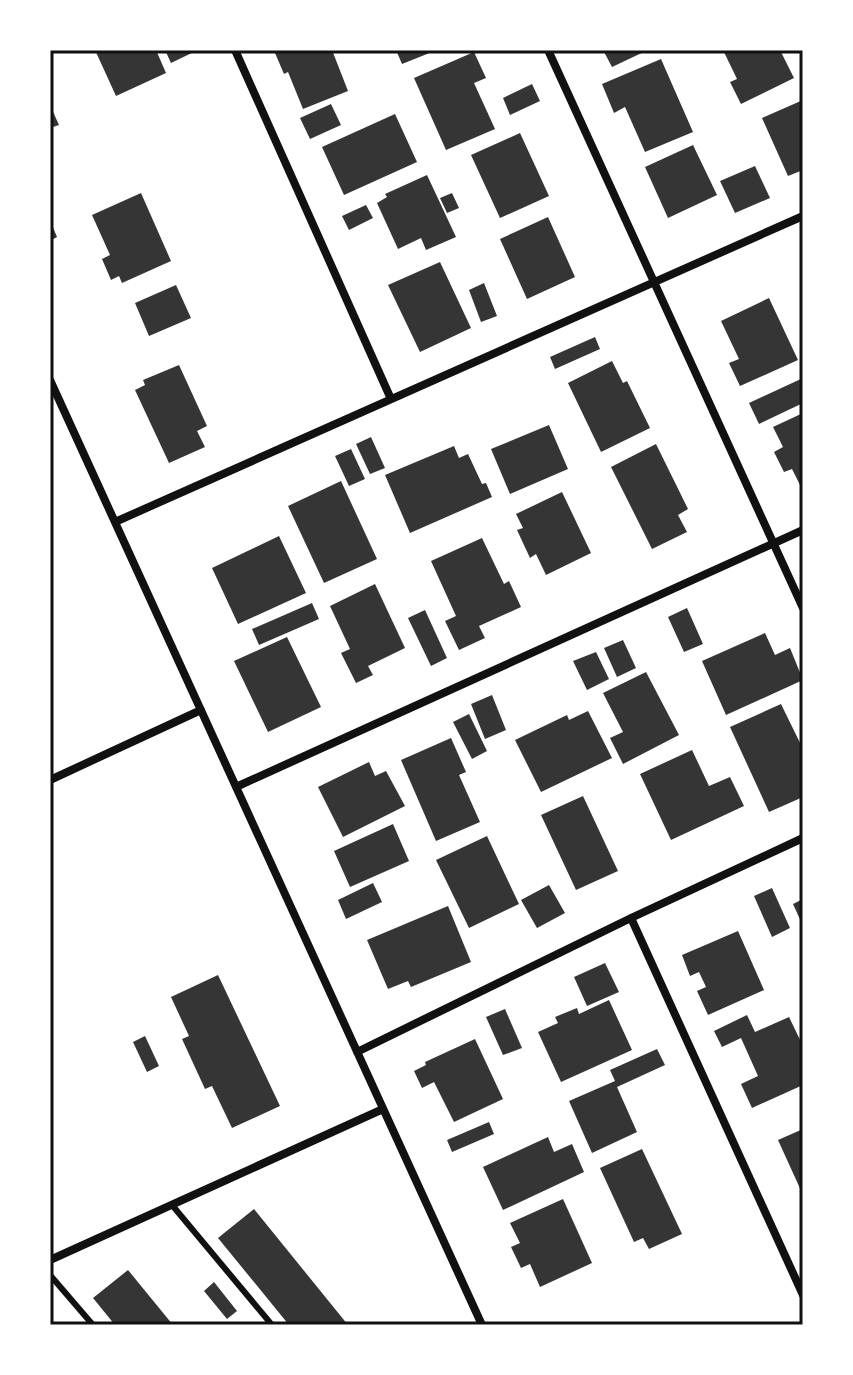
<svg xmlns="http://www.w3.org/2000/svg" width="853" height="1375" viewBox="0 0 853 1375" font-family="Literata,serif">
	<rect width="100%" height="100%" fill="#fff"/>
	<path fill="#353535" d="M95 50H156L166 73 116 96Z
		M165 50H198L171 63Z
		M279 50H332L348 91 303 109 288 72 284 74 275 53 279 51Z
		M396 50H437L402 64Z
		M603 50H648L612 67Z
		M723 50H780L794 78 741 104 730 82 737 79Z
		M474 52 486 78 474 83 495 129 446 150 414 78Z
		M661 59 693 132 645 152 625 107 614 113 602 84Z
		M532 84 540 101 510 115 503 98Z
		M803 100V170L788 176 762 118Z
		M331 104 341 125 310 139 300 118Z
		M50 105 59 125 50 128Z
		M395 114 417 162 344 195 322 147Z
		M520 133 549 196 500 218 471 155Z
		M693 145 717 195 668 218 645 167Z
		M755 166 770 198 735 213 720 181Z
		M427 175 456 237 426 250 421 238 398 249 377 203 387 197 385 194Z
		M141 193 171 261 122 283 119 276 111 280 102 259 110 255 92 215Z
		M452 193 459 208 447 213 440 198Z
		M366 205 373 218 349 230 342 216Z
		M548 217 575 277 527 299 500 239Z
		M50 220 57 237 50 241Z
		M440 262 471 328 420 352 388 285Z
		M484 283 497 316 481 322 469 290Z
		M176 285 191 318 149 336 135 303Z
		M769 298 798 360 740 386 729 363 739 359 721 321Z
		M595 337 600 349 555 369 550 357Z
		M612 361 623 383 627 381 650 428 601 452 568 383Z
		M179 365 207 426 197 431 205 447 169 463 135 390 145 385 143 380Z
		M803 378V403L759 424 749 403Z
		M803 413V491L792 469 784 472 774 452 783 447 773 427Z
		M549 425 568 469 510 494 491 449Z
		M371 437 385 468 370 474 356 444Z
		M656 444 688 509 678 515 687 532 652 549 611 467Z
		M454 446 459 458 468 454 482 484 486 483 492 497 410 533 385 475Z
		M351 449 365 479 349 486 335 456Z
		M341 481 377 559 324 583 288 506Z
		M562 492 591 553 546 575 536 554 530 558 517 530 523 528 516 514Z
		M279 536 306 593 238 624 212 568Z
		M482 538 504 584 509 581 521 607 479 626 485 638 459 650 445 621 456 616 431 561Z
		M375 584 405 648 368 666 373 675 356 683 341 653 350 649 330 606Z
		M312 603 319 619 259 645 252 629Z
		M687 608 703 644 684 652 668 617Z
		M425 610 447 658 431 666 408 618Z
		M765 633 775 655 790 648 803 680 726 715 702 661Z
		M287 637 321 707 268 732 234 661Z
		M623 640 636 668 617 677 604 648Z
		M596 652 609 679 587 690 573 661Z
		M646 672 679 735 623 764 610 738 623 732 603 693Z
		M492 695 506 730 485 739 471 704Z
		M781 704 803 749V797L769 812 730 727Z
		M588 711 612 758 541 792 515 740 567 715 569 720Z
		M469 714 487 751 472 759 453 722Z
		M451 738 466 772 459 775 480 822 436 841 401 760Z
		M692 750 709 786 730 777 744 806 671 840 640 774Z
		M369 762 375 776 386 771 405 806 343 837 318 787Z
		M583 796 618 871 576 890 541 815Z
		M393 824 409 861 350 887 334 851Z
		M487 836 519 904 469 928 436 860Z
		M373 883 382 902 346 919 338 900Z
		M549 885 565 913 537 928 521 900Z
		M772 888 790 928 772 937 754 896Z
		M803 899V926L793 904Z
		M448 906 471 962 411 987 408 981 388 989 367 940Z
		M738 931 764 990 708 1015 697 991 706 987 699 972 690 976 682 955Z
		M605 963 619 992 587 1006 574 977Z
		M218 975 280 1106 232 1128 212 1086 205 1089 182 1039 189 1036 171 997Z
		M609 1000 632 1050 561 1082 538 1032 558 1023 555 1017 577 1008 579 1014Z
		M505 1009 522 1048 503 1055 486 1017Z
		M747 1015 755 1032 789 1017 803 1046V1085L752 1108 741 1084 758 1076 741 1038 722 1047 714 1031Z
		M145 1036 159 1066 147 1072 133 1042Z
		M475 1039 503 1099 454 1122 434 1082 422 1088 414 1071 426 1065 425 1062Z
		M657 1049 665 1065 617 1087 637 1132 592 1153 569 1101 615 1081 610 1070Z
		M489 1122 494 1134 452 1152 447 1140Z
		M803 1129V1195L778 1140Z
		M548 1137 554 1152 572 1144 584 1172 503 1210 483 1167Z
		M642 1149 682 1234 649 1249 643 1238 634 1242 600 1168Z
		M563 1199 592 1263 540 1287 530 1264 521 1268 511 1247 520 1243 510 1223Z
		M254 1209 348 1325H289L218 1238Z
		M128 1270 173 1325H115L93 1298Z
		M214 1282 237 1311 227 1319 204 1291Z"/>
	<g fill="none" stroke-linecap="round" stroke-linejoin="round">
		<path stroke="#111" stroke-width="6" d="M172 1205 272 1325
			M50 1275 93 1325"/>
		<path stroke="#111" stroke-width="8" d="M235 50 391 399
			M548 50 803 608
			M50 380 482 1325
			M115 522 803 216
			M50 780 201 710
			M236 787 803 530
			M631 918 803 1295
			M357 1052 631 918 803 838
			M50 1260 383 1109"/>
	</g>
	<rect width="853" height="1375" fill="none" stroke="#ffffff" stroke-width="104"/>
	<rect x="52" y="52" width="749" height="1271" fill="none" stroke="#111" stroke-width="3"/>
</svg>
